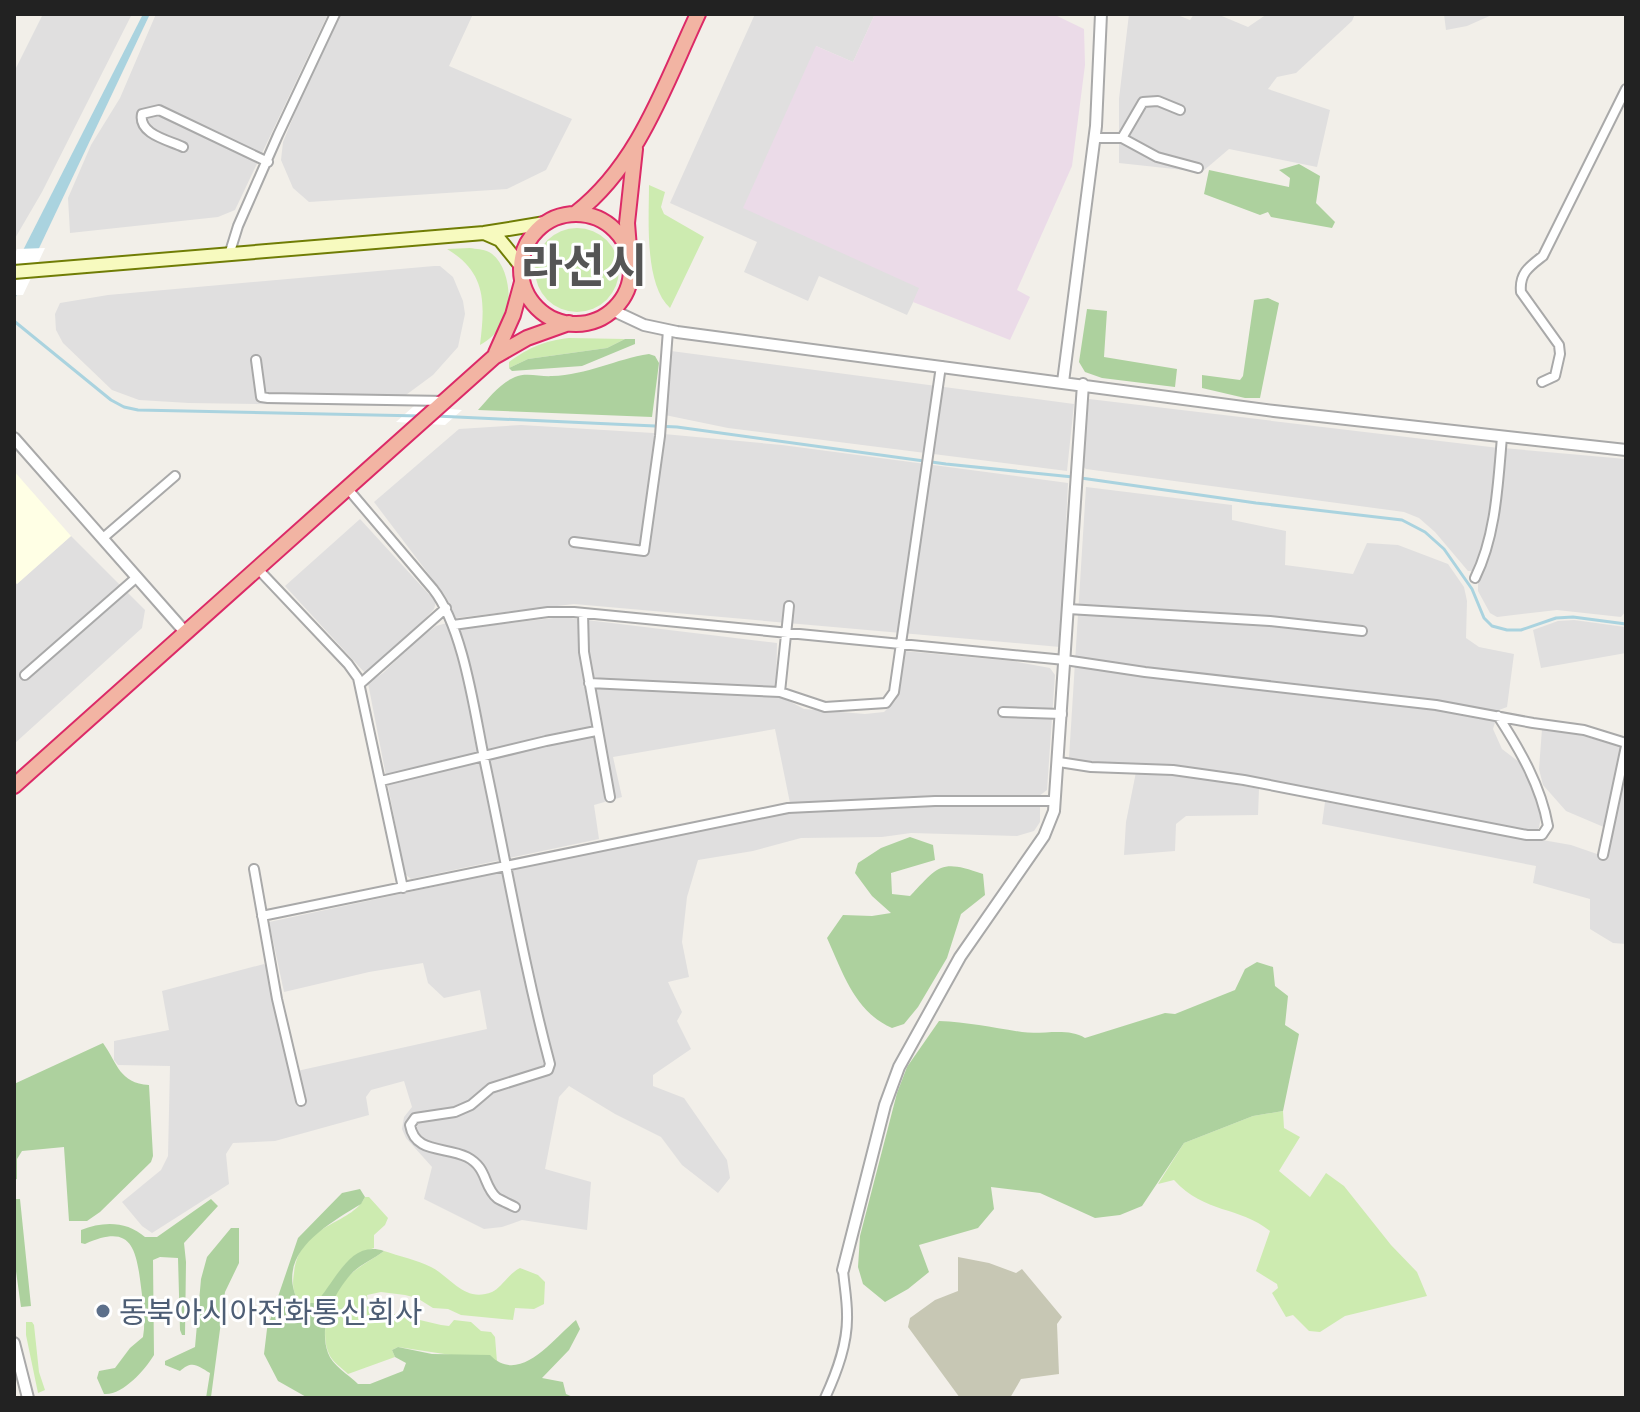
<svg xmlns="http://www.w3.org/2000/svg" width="1640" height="1412" viewBox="0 0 1640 1412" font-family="'PT Sans Narrow','Noto Sans KR',sans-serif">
	<rect width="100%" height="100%" fill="#f2efe9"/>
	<path fill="#e0dfdf" d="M43 14H132L42 192 14 240V72Z
		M156 14H328L235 210 218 217 70 233 68 198 91 145 120 98Z
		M341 14H473L449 66 572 119 546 170 507 189 309 202 293 188 281 160 283 142 301 98Z
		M755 14H875L853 62 816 46 920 288 907 315 819 276 808 301 744 272 757 242 670 203Z
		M1129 14H1175L1190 20 1194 14H1217L1248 27 1267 14H1355L1352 21 1296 73 1277 77 1268 89 1330 110 1317 167 1229 149 1202 172 1119 163V99Z
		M1444 14H1494L1467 26 1446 30Z
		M434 266H440L453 277 463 301 465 314 458 347 433 375 391 406 189 403 139 400 112 390 63 343 56 330 55 314 60 303 108 295Z
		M671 351 1074 404 1067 471 728 428 665 415Z
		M1089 399 1499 448 1486 546 1474 571H1468L1435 532 1419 518 1404 512 1086 469 1082 466Z
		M521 425 653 433 782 445 1068 483 1060 647 574 604 456 618 446 597 374 502 459 429Z
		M1503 448 1626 459V611L1621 617 1557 610 1497 617 1490 613 1478 591V578Z
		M1086 487 1232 505V520L1286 531 1285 565 1353 574 1367 543 1398 545 1448 564 1464 587 1467 601 1466 638 1479 647 1514 654 1507 707 1499 710 1493 729 1502 749 1523 765 1542 810 1539 828 1535 832H1524L1173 766 1095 763 1069 758Z
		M360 519 436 602 434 609 406 639 374 669 365 673 285 586Z
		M71 536 145 610 142 628 14 744V581L17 584Z
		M562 617 777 643 776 694 804 709 865 714 884 712 896 700 904 651 1012 661 1050 668 1055 675 1047 790 1039 796 1020 799 941 795 790 803 775 729 613 757 622 797 594 805 599 839 411 879 405 874 368 683 383 673 417 640 436 626 447 623 451 630Z
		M1574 620 1625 627 1626 653 1541 668 1533 630 1558 621Z
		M1542 729H1558L1623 747 1606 828 1566 811 1543 785 1539 769Z
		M1626 753V944L1613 943 1590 929V899L1533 883 1536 866 1322 824 1325 802 1571 845 1597 854 1604 860Z
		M1136 772H1170L1259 789 1258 815 1186 816 1176 824 1175 851 1124 855 1126 822Z
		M976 804 1040 807V822L1034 831 1017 836 911 833 882 837 801 838 753 851 698 860 687 897 682 942 689 977 668 982 682 1012 677 1021 691 1049 653 1075V1086L684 1098 727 1160 730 1178 718 1193 682 1165 661 1137 615 1114 569 1086 559 1097 545 1169 591 1182 587 1230 522 1220 502 1227 484 1229 424 1199 432 1167 406 1138 402 1129 404 1117 412 1107 404 1081 371 1090 366 1097 369 1115 275 1141 233 1143 226 1154 229 1184 152 1233 142 1226 122 1202 161 1170 168 1156 170 1066 118 1065 114 1060V1041L169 1030 162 991 264 964 268 970 299 1105 305 1103 297 1071 487 1029 480 990 444 998 428 983 423 963 369 972 284 992 269 922 788 811Z"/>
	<path fill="#ebdbe8" d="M875 14H1053L1084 29 1085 65 1072 166 1017 290 1030 297 1010 340 913 302 919 288 743 208 816 46 853 62Z"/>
	<path fill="#ffffe5" d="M14 471 71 536 17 584 14 581Z"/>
	<path fill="#c7c7b4" d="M958 1257 989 1263 1016 1273 1022 1269 1062 1317 1057 1324 1059 1374 1021 1379 1010 1398H960L908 1327 910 1318 935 1300 958 1291Z"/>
	<path fill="#cdebb0" d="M649 185 665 192 661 207 664 214 704 237 670 308C644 284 649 219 649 185Z
		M535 270a42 42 0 1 1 84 0a42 42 0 1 1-84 0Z
		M470 248C476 249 483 249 489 252 509 263 514 304 503 323 498 332 489 340 480 345 485 303 487 273 447 249Z
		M569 338 625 339 607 348 528 359 509 368V362C530 347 544 341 569 338Z
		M1283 1111 1284 1128 1300 1137 1279 1171 1310 1197 1326 1173 1344 1186 1391 1245 1417 1272 1427 1296 1345 1316 1320 1332 1309 1331 1293 1315 1286 1317 1272 1293 1278 1288 1277 1284 1256 1271 1270 1231C1239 1206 1205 1214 1174 1180L1158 1184 1184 1143 1253 1116Z
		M365 1197H369L388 1218 385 1225 374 1235V1248C336 1260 341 1278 316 1303H299C293 1291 292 1286 294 1273 300 1222 351 1226 365 1197Z
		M384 1251C399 1256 417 1260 431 1267 451 1277 464 1303 492 1292 501 1288 508 1274 520 1268L538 1275 545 1282 544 1304 534 1309 515 1308 513 1320 461 1315 448 1309 433 1308 417 1298 405 1295 381 1292 367 1295 369 1308 441 1325 449 1326 454 1320 471 1322 481 1331 491 1332 495 1337 497 1362 398 1347 392 1350 395 1357 348 1374C342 1368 334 1363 330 1356 316 1330 334 1285 357 1269 366 1262 375 1258 384 1251Z
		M26 1322H32L34 1325 39 1372 45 1390 38 1393 26 1335Z"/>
	<path fill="#add19e" d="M1299 164 1320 176 1316 203 1335 222 1332 228 1271 217 1268 212 1260 215 1204 194 1209 170 1289 187 1290 178 1279 170Z
		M1268 298 1279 303 1260 398H1245L1202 388V375L1240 380 1243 376 1254 300Z
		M1087 309 1107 311 1104 357 1177 369 1175 387 1102 378 1085 372 1079 362Z
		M625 339H635V344L582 366 512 371 509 368 528 359 607 348Z
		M649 354 655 356 659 363 652 417 478 410C488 399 500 383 515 377 526 372 541 377 552 376 587 375 616 359 649 354Z
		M910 837 933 845 935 860 891 873 892 894 910 896C939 865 941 859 983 874L985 895 961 914 947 958 918 1007 904 1024 892 1028C855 1012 843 973 827 938L843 915 872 916 891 913 872 896 855 873 858 863 881 848Z
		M1257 962 1273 967 1275 986 1288 996 1285 1025 1299 1034 1283 1111 1253 1116 1184 1143 1142 1206 1120 1215 1095 1218 1040 1193 991 1187 994 1209 978 1228 919 1245 929 1272 908 1289 885 1302 863 1284 858 1267 860 1236 897 1093 907 1067 939 1021C968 1022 994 1028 1022 1032 1042 1035 1068 1027 1085 1038L1165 1013 1175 1014 1235 990 1245 969Z
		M103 1043C118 1064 119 1083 149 1085L153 1156 151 1162 100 1212 87 1221H69L64 1147 22 1151 17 1159V1179L14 1180V1084Z
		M360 1189 365 1197 361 1204C327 1225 273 1254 299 1303H315C335 1284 349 1239 384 1251 374 1259 361 1264 353 1272 334 1292 318 1326 328 1353 332 1365 349 1375 358 1384H370L403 1371 406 1363 395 1357 392 1350 398 1347 432 1354 490 1355C520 1386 554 1338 576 1320L580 1329 569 1350 542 1378 563 1382 566 1394 575 1398H308L278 1381 264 1354 267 1329 298 1238 342 1193Z
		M14 1199H20L31 1306 21 1307 14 1257Z
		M211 1199 218 1206 184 1243 186 1262 185 1335H182L180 1330 178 1258 160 1257 153 1260 154 1355C145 1370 122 1396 104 1394L97 1378 99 1371 115 1368 130 1348 143 1337C146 1320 143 1303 141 1287 136 1245 130 1224 85 1244L81 1243V1230C103 1221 127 1221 145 1237H157Z
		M231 1228H239V1263L225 1292 211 1397 206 1398 210 1373C197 1365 192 1360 180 1371L165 1365V1361L195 1347 201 1279 207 1257Z"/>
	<path fill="#aad3df" d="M143 14H150L14 301V268Z"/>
	<path fill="#fff" d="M45 248 23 295H14V257L17 249Z
		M414 406 462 410 445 425 396 422Z"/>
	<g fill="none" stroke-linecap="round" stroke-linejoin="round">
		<path stroke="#aad3df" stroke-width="3" d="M14 321 111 400 124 407 138 410 421 416
			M436 416 677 427 946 464 1073 477
			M1081 478 1256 503 1402 520 1425 532 1444 549 1472 589 1484 618 1492 626 1507 630H1521L1556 618 1573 617 1626 624"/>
		<g stroke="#a9a9a9" stroke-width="12">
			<path id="minor" d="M1095 138H1122L1157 157 1198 168
				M1122 138 1143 102 1158 101 1180 110
				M183 147C168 140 138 134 142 114L159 110 268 162
				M229 255 238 226 278 135 335 14
				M256 360 261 397 268 398 446 401
				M1542 382 1555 376 1560 354 1559 345 1521 292C1519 273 1530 266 1543 256L1626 89
				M348 489 433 589C463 627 474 709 484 758 506 860 523 963 550 1064L548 1070 491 1088 471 1105 455 1112 415 1118 410 1125C415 1154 445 1146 467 1157 488 1168 483 1186 497 1198 502 1201 509 1204 515 1207
				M103 538 175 476
				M574 542 644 551 660 436 668 330
				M257 568 348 664 358 678 403 888
				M1475 578C1496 536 1498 483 1502 437
				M789 606 780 692 825 707 886 703 894 692 941 366
				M1068 609 1270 621 1362 631
				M583 613 584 652 610 797
				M453 625 548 612H574L1065 660 1145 672 1436 705 1533 723 1584 730 1626 743
				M25 675 137 577
				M589 683 780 692
				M360 684 446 608
				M1003 712 1062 714
				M1059 762 1091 767 1173 770 1244 780 1527 835H1542L1548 826C1541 786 1520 750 1498 716
				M381 781 546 741 596 731
				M1603 855 1626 746
				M254 869 277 999 301 1101
				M262 916 788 808 935 801H1055
				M825 1398C837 1372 848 1343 847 1314 847 1299 844 1284 843 1270"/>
		</g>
		<g stroke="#a9a9a9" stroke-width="14">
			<path id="tertiary" d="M612 310 644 325 677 332 1274 411 1626 450
				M1063 382 1096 126 1101 14
				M14 438 185 632
				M843 1270 885 1105 899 1067 960 957 1044 836 1054 811 1083 384
				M14 1343 28 1398"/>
		</g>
		<g stroke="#707d05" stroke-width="16">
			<path id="secondary" d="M484 233 500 240 521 266
				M14 272 484 233 545 223"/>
		</g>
		<g stroke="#dc2a67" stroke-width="18">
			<path id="trunk" d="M576 213C639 164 665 84 698 14
				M521 269a55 55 0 1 1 110 0a55 55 0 1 1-110 0Z
				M629 248 627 223 635 149
				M496 353 513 315 522 282
				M14 786 494 357 527 338 569 323"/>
		</g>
		<use href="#minor" stroke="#fff" stroke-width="8"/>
		<use href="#tertiary" stroke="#fff" stroke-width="10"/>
		<use href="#secondary" stroke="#f7fabf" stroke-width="12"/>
		<use href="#trunk" stroke="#f2b4a3" stroke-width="14"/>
	</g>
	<circle fill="#5c6f8a" stroke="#fff" stroke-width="3" cx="103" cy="1311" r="8"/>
	<g text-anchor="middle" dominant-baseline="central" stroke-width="6" stroke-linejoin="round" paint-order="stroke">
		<g font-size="30" fill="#4e5e75" stroke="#fff" text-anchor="start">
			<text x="119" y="1311">동북아시아전화통신회사</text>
		</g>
		<g font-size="46" font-weight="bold" fill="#555" stroke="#fff">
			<text x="584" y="265">라선시</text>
		</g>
	</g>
	<rect width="1640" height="1412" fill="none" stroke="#222222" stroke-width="32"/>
</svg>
